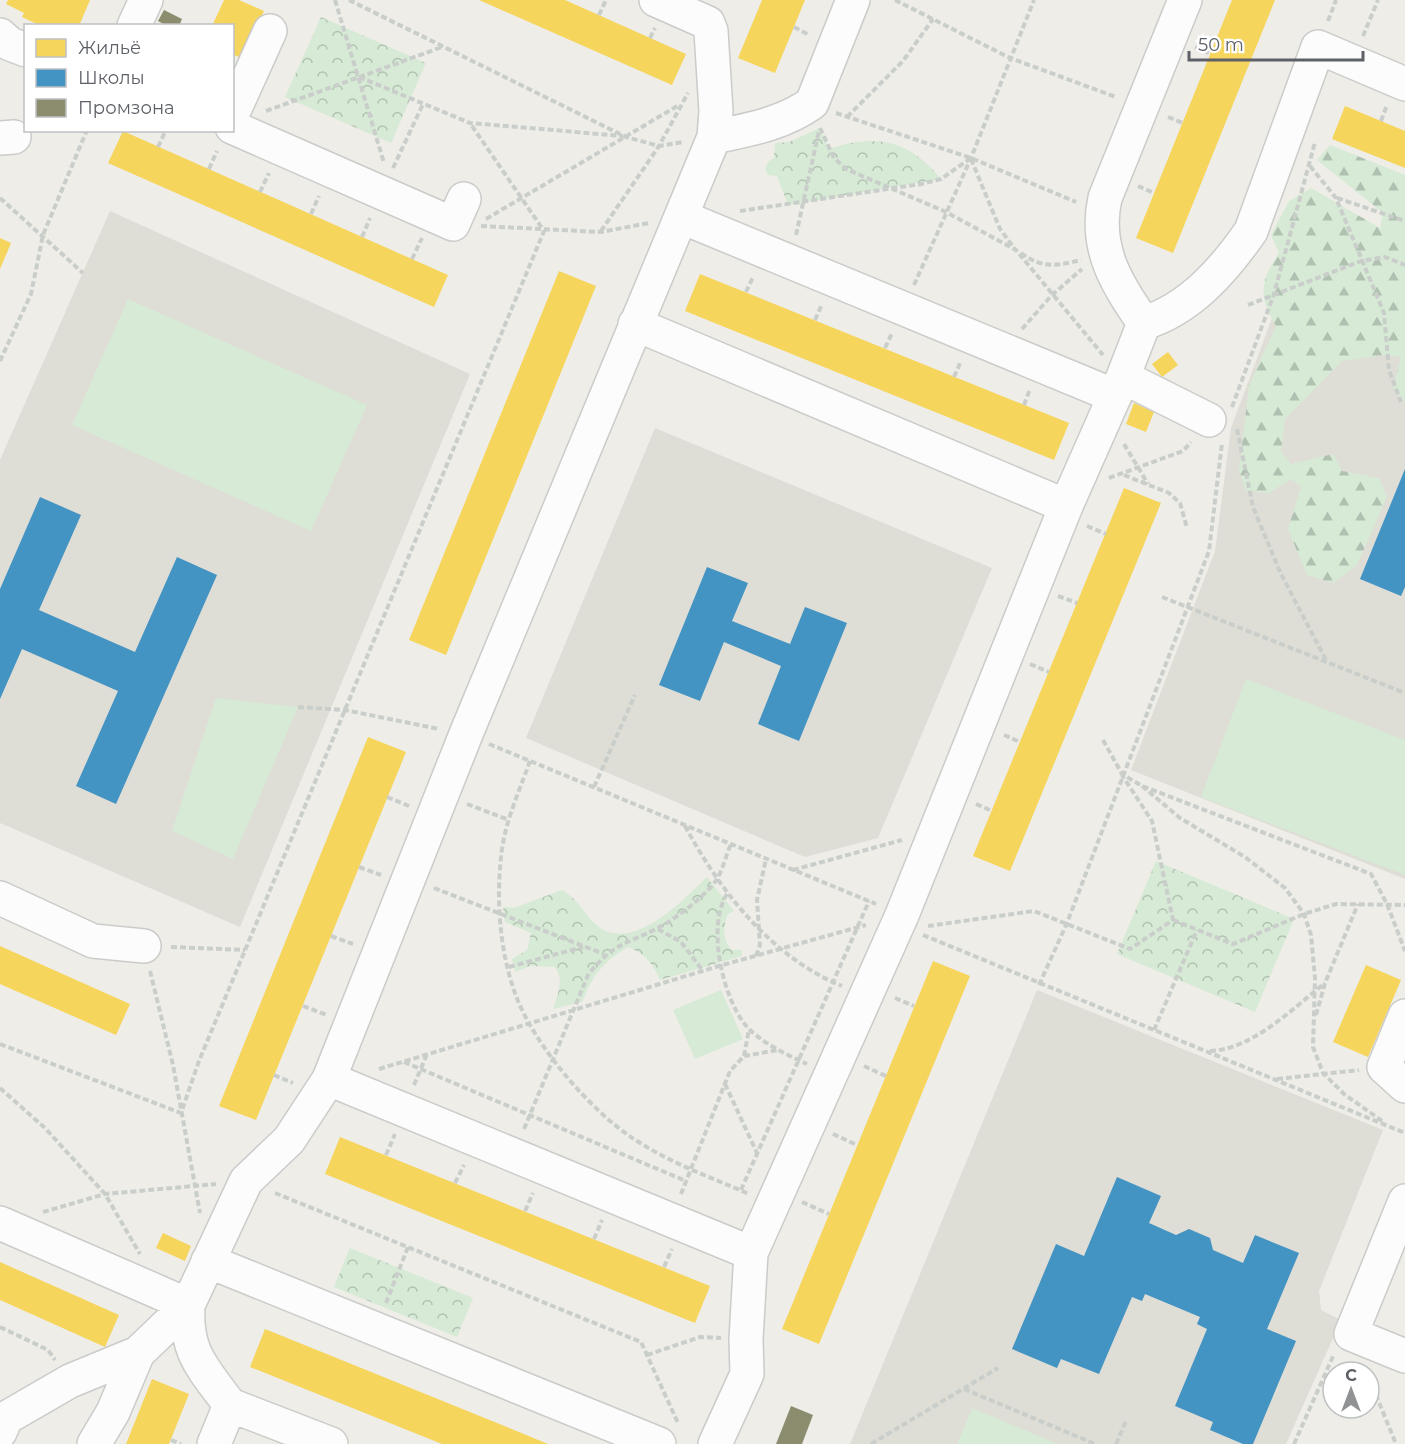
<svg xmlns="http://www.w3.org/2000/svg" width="1405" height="1444" viewBox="0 0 1405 1444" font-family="Montserrat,sans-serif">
	<defs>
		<pattern id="forest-firs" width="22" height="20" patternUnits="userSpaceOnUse" patternTransform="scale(1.5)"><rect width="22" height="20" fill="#d6ead5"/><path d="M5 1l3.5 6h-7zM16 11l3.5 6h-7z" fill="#b1c1b1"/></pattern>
		<pattern id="park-crowns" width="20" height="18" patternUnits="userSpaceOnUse" patternTransform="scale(1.5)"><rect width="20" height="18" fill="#d6ead5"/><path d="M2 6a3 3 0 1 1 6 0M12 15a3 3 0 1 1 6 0" fill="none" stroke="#b1c1b1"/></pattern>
	</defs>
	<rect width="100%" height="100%" fill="#eeede8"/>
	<path fill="#deddd6" d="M110 211 470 374 240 927 0 823V460Z
		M1405 276V879L1131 770 1215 551 1231 428 1278 302Z
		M655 428 992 568 878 838 805 857 526 738Z
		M1037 990 1383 1130 1319 1291 1321 1310 1341 1320 1286 1444H850Z"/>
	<path fill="url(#forest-firs)" d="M1330 145 1405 175V402L1393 389 1401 357 1384 355 1342 361 1285 419 1281 451 1291 464 1333 454 1342 471 1379 478 1387 497 1357 565 1333 583 1307 575 1288 529 1301 487 1291 479 1269 493 1246 491 1239 470 1249 386 1276 326C1258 296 1260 281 1279 253L1271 235 1289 201 1311 188 1380 228 1383 213 1317 160Z"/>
	<path fill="url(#park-crowns)" d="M321 17 426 63 391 143 285 97Z
		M820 128 829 149C875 133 910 140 941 179L788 205 777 176 768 175 765 169 768 162 774 158 775 143 789 142Z
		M1156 861 1294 919 1255 1012 1117 954Z
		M707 877 734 911 728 914C723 927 722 939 732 950H742V956L660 980C653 964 645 954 628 947 604 961 592 976 582 1002L553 1009C557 996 565 979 555 967L530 966 515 972 512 959 527 950 531 933 505 922 503 907 514 908 562 890C577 898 583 912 594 923 630 957 682 901 707 877Z
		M350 1248 473 1298 457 1337 334 1287Z"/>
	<path fill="#d6ead5" d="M128 299 367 405 311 531 72 425Z
		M1246 679 1405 740V875L1201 797Z
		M216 698 298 707 233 859 172 831Z
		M721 990 743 1039 695 1059 673 1010Z
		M972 1408 1058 1444H957Z"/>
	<path fill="#f6d55c" d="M8 0H90L79 26H41L22 17 24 13 6 4Z
		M224 0H239L264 11 243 59 232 54V26H212Z
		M479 0H565L686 54 672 85Z
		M762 0H805L775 73 738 58Z
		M1232 0H1275L1173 253 1136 238Z
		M1345 106 1405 131V168L1332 139Z
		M123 131 448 275 434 307 108 163Z
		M0 238 11 243 0 269Z
		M559 271 596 286 446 655 409 640Z
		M700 274 1069 423 1054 460 685 311Z
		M1168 352 1178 365 1162 377 1152 364Z
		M1134 403 1154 412 1146 432 1126 424Z
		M1124 488 1161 503 1010 871 973 856Z
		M368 737 406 752 256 1120 219 1106Z
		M0 946 130 1004 116 1035 0 984Z
		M933 961 970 976 819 1344 782 1329Z
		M1366 965 1401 980 1368 1057 1333 1042Z
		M340 1137 710 1286 695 1323 325 1174Z
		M163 1233 191 1246 185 1261 156 1248Z
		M0 1262 119 1315 105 1347 0 1300Z
		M265 1329 519 1432 548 1444H442L250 1367Z
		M152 1379 189 1394 169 1444H126Z"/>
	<path fill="#4393c3" d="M1405 469V587L1401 596 1360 579Z
		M40 497 81 515 39 610 135 652 177 557 217 575 116 804 76 786 118 691 22 649 0 699V589Z
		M707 567 748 583 732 621 790 644 805 607 847 623 799 741 758 724 781 666 724 642 700 701 659 685Z
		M1117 1177 1161 1196 1149 1223 1176 1235 1189 1229 1210 1238 1213 1250 1243 1263 1255 1235 1299 1253 1267 1329 1296 1341 1253 1444H1243L1210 1430 1213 1422 1175 1406 1207 1329 1197 1324 1200 1317 1145 1294 1142 1301 1132 1297 1099 1374 1061 1359 1057 1368 1012 1349 1056 1244 1084 1256Z"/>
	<path fill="#8c8c6e" d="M164 10 182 19 179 26H167L158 21Z
		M791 1406 813 1415 802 1444H776Z"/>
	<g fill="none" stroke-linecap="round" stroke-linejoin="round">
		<g stroke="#cbcbca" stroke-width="36">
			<path id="minor" d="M134 26 146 0
				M0 35 10 44 26 50
				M232 115 270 31
				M232 127 453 224 464 199
				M714 137C747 130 783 124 812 103L853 0
				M0 138 14 137
				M682 217 1115 396
				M1144 323C1190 309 1224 270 1251 231L1318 47 1405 84
				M635 324 1066 506
				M1123 377 1209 420
				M0 898 93 941 144 946
				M1405 1016 1384 1067 1405 1086
				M329 1079 751 1253
				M1405 1201 1351 1334 1405 1356
				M0 1223 188 1305C185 1353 203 1368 230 1405
				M208 1261 659 1444
				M0 1432 6 1418 70 1381 138 1353 188 1305 246 1181 289 1140 329 1079 466 734 714 137 716 111 711 31 708 23 656 0
				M94 1444 113 1412 138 1353
				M214 1444 230 1405 331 1444
				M715 1444 747 1374 746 1339 751 1253 902 915 1066 506 1123 377 1144 323C1116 284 1094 247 1105 198L1185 0"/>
		</g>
		<path stroke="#cacecb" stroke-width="4" stroke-dasharray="6 3" stroke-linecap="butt" d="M335 0 384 163
			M349 0 626 137 659 146 683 142
			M895 0 1010 58 1116 97
			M599 15 606 0
			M1328 21 1336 0
			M794 27 809 35
			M1363 36 1378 0
			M650 38 655 28
			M1195 47 1211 54
			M359 77 470 123 623 136
			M266 111 442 47
			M836 113 971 158 1076 202
			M847 117 903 61 933 19
			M1168 117 1183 123
			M1381 121 1387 105
			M820 128 834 158 846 169 946 212 1016 250 1103 355
			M158 147 166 130
			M971 159 1000 229 1015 249
			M1310 166 1336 198 1384 313 1389 370 1401 402
			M393 168 423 104
			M209 169 217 151
			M1138 186 1154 193
			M260 192 269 173
			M0 198 83 273
			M1337 198 1405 221
			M740 211 921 184 941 179 971 158
			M311 214 319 196
			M486 219 679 105
			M481 226 601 232 649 223
			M601 231 659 146 688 93
			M796 235 819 131
			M362 237 370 218
			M1021 253C1043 269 1056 266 1081 260
			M412 259 422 238
			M914 285 971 158 1034 0
			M746 292 753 277
			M1248 305 1361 261 1385 257 1405 265
			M815 320 822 304
			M1022 329 1051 296 1082 269
			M885 348 892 333
			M0 361 31 294 43 235 87 130
			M954 377 961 361
			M1024 405 1030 389
			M1232 407 1274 294 1315 142
			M1237 429 1253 507 1280 572 1327 662
			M1124 444 1148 484
			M1124 475 1169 493 1180 503 1187 528
			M1109 478 1183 451 1191 442
			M1087 526 1106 534
			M1058 596 1077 603
			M1162 597 1405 693
			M1030 664 1049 672
			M298 707 345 710 439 729
			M1004 735 1020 742
			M1103 740 1122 774 1142 786 1371 874 1387 904 1405 951
			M489 744 876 904
			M530 761C519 792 504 824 501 857 496 904 500 956 518 1001 538 1049 591 1111 634 1139 670 1163 710 1177 749 1194
			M1142 786 1180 818 1245 857 1285 888 1304 914 1311 935 1315 978 1313 1047 1323 1073 1344 1094 1382 1121
			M594 787 635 695
			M387 797 409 806
			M467 804 509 820
			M976 804 992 811
			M685 826C720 891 771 957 842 986
			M359 867 381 875
			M793 870 902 840
			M434 888 604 954
			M727 894C706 926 723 1001 748 1028 764 1044 787 1055 807 1064
			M1173 920 1233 944 1304 914 1336 904 1405 905
			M928 926 1034 911 1130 949 1173 920 1152 821 1122 775
			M658 929 681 942 703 971
			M923 935 1405 1133
			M331 936 353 944
			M171 947 245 950
			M756 956 760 945 757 900 766 859
			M509 967 583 947
			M150 971 173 1065 200 1213
			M1039 985 1067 923 1209 551 1222 443
			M895 998 914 1006
			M303 1006 327 1015
			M1316 1015 1325 983 1358 904
			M1154 1030 1197 930
			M0 1044 181 1113 199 1061 544 231 470 123
			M1210 1051C1253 1049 1292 1009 1325 983
			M744 1056 749 1029
			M404 1062 686 1181
			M864 1066 886 1076
			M379 1069 719 966 866 925
			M274 1075 293 1083
			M1277 1079 1359 1070
			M725 1084 757 1153
			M414 1085 427 1054
			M0 1088 45 1128 105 1194 140 1254
			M524 1129 588 975C612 944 624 945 656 929 673 921 707 895 717 879 723 869 726 855 731 844
			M833 1134 857 1145
			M386 1155 395 1134
			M455 1183 464 1165
			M741 1190 869 901
			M275 1193 641 1342 678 1423
			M681 1194 730 1071 744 1056 778 1050
			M802 1202 829 1214
			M525 1211 533 1193
			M43 1212 105 1194 216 1184
			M594 1239 602 1220
			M664 1267 672 1249
			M386 1303 408 1247
			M0 1327 48 1350 55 1360
			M647 1355 700 1337 721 1338
			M1369 1378 1396 1444
			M964 1389 1095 1444
			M171 1440 181 1444
			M871 1444 998 1368
			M1116 1444 1126 1421
			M1294 1444 1334 1354"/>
		<use href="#minor" stroke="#fcfcfc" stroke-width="33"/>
	</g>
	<rect x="24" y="24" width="210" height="108" fill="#ffffff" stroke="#bec0c2" stroke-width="1.5"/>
	<rect x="36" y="39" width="30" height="18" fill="#f6d55c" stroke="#bec0c2" stroke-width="1.5"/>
	<text x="78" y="54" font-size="18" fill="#5d6167">Жильё</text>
	<rect x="36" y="69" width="30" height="18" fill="#4393c3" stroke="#bec0c2" stroke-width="1.5"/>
	<text x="78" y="84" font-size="18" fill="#5d6167">Школы</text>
	<rect x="36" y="99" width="30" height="18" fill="#8c8c6e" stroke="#bec0c2" stroke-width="1.5"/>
	<text x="78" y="114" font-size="18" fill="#5d6167">Промзона</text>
	<g transform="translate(1351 1390)"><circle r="28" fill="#ffffff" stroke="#bec0c2" stroke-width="1.5"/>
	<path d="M0-4.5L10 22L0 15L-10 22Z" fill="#909294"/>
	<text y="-9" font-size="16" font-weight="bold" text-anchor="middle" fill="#5d6167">С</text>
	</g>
	<path d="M1189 51v9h174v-9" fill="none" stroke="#5d6167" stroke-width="3"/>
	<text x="1198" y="51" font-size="18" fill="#5d6167" stroke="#ffffff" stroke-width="4.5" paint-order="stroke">50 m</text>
</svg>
